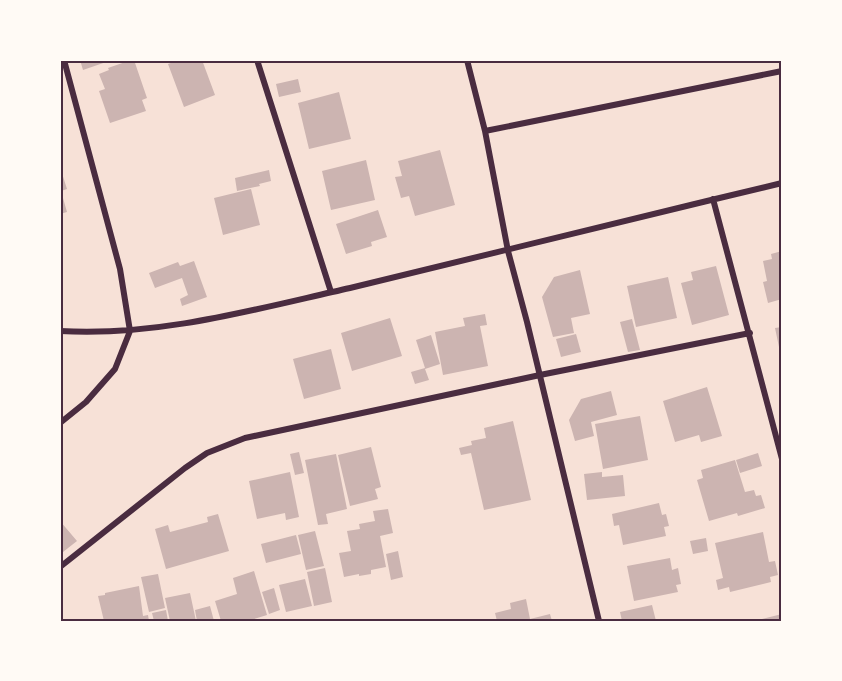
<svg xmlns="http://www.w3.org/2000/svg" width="842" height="681" viewBox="0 0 842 681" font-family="Rubik,sans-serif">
	<rect width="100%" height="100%" fill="#f7e1d7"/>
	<path fill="#ccb4b1" d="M80 60H112L83 70Z
		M131 60H134L147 98 142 100 146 111 110 123 99 91 105 89 99 74 109 70 108 68Z
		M179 60H202L215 95 184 107 168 64Z
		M298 79 301 92 279 97 276 84Z
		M339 92 351 139 309 149 298 103Z
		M440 150 455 205 415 216 409 196 401 198 395 177 402 176 398 161Z
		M366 160 375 200 331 210 322 171Z
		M60 167 67 189 61 191 67 212 60 214Z
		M269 170 271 181 259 184 260 186 237 191 235 178Z
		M251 189 260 225 223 235 214 198Z
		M378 210 387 237 371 242 372 246 346 254 336 224Z
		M782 251V299L768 303 763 282 767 281 763 261 772 259 771 254Z
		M194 261 207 297 182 306 180 299 188 295 182 278 155 288 149 273 178 262 180 266Z
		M716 266 729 315 692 325 681 283 693 280 691 272Z
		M580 270 590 314 571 318 574 333 553 337 542 297 554 277Z
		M668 277 677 318 636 327 627 286Z
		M485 314 487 325 480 326 488 366 443 375 435 332 465 326 463 318Z
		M390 318 402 356 352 371 341 333Z
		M632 319 640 350 628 352 620 322Z
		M782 327V347H779L775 328Z
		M576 334 581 352 561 357 556 339Z
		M431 335 440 364 425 369 429 380 415 384 411 372 425 368 416 340Z
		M331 349 341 389 304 399 293 359Z
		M707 387 722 436 701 442 699 435 675 442 663 401Z
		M611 391 617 415 591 422 594 436 575 441 569 420 581 399Z
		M640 416 648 460 603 469 595 424Z
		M513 421 531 500 484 510 471 453 461 455 459 448 472 445 471 441 486 438 484 428Z
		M371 447 381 487 375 489 378 499 350 506 338 455Z
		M299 452 304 473 295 475 290 454Z
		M758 453 762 466 740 473 736 460Z
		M336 454 347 509 326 514 328 524 318 525 305 460Z
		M735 460 745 492 754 490 756 496 761 495 765 508 738 516 737 513 709 521 697 480 703 478 701 470Z
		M290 472 299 517 286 520 285 513 257 519 249 481Z
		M602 472V477L623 475 625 496 587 500 584 474Z
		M659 503 662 515 666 514 669 526 664 527 666 536 623 545 619 525 614 526 612 514Z
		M388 509 393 533 380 536 386 567 371 570V574L359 576V574L344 577 339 553 351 551 347 531 360 529 359 524 375 521 373 511Z
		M218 514 229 551 166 569 155 529 168 525 170 532 208 522 207 517Z
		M60 521 77 541 63 552 60 548Z
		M315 531 324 566 306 570 298 535Z
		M763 532 769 562 775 561 778 575 770 577 771 582 730 592 729 587 718 590 716 580 723 578 715 543Z
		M296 535 301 554 266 563 261 544Z
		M706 538 708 551 693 554 690 541Z
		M398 551 403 577 391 580 386 554Z
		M670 558 672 570 678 568 681 584 676 585 678 592 634 601 627 566Z
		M325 568 332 602 314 606 307 572Z
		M254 571 267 615 248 621H221L215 601 237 594 233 578Z
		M158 574 165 608 149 612 141 577Z
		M305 579 312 606 286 612 279 585Z
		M139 586 143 616 148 615 149 621H104L98 596 105 595V593Z
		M274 588 280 610 269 614 262 592Z
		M190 593 196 621H170L165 598Z
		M526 599 530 619 550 614 552 621H497L495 613 511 609 510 603Z
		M652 605 656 621H622L620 612Z
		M210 606 214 621H197L195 610Z
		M166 610 168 621H154L152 613Z
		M782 614V621H762V619Z"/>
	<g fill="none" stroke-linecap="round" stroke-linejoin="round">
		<path stroke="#4a2c40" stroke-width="6" d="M257 60 331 292
			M467 60 485 131 508 251 527 322 599 621
			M485 131 782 71
			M713 199 782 459
			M60 331C158 337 256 309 350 288 495 254 638 217 782 183
			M60 423 86 402 115 369 130 331 120 269 64 60
			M60 567 185 468 207 453 245 438 540 375 750 333"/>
	</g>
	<rect width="842" height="681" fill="none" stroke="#fffaf5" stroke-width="123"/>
	<rect x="62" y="62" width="718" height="558" fill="none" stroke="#4a2c40" stroke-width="2"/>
</svg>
